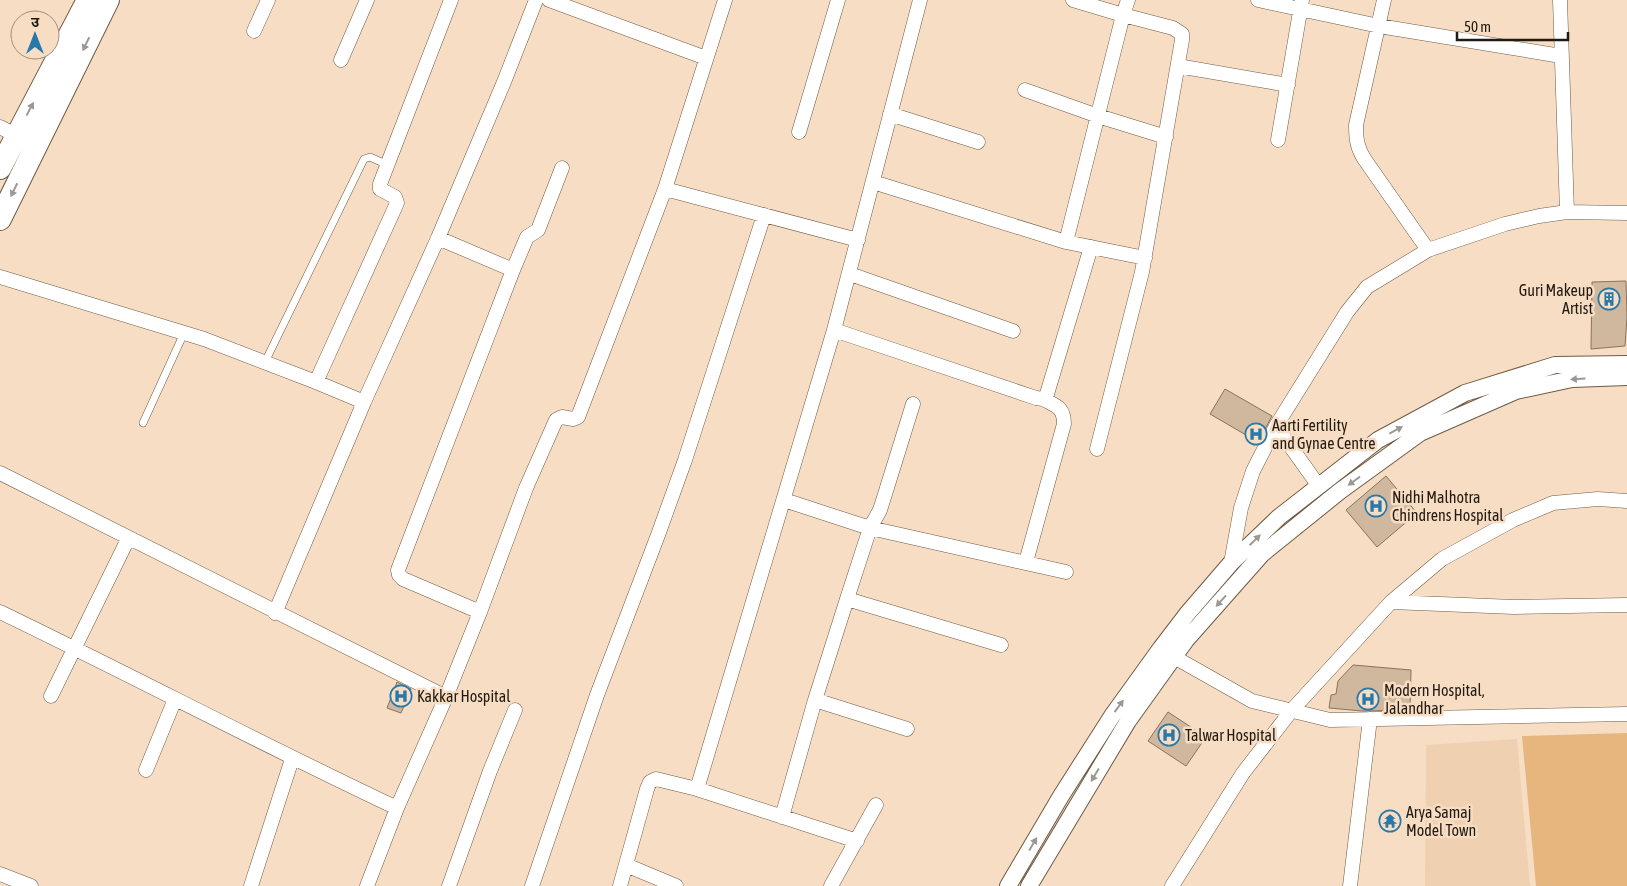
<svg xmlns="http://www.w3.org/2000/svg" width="1627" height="886" viewBox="0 0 1627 886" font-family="'Asap Condensed','Noto Sans Devanagari',sans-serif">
	<rect width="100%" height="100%" fill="#f6ddc3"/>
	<path fill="#efd1b2" d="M1517 739 1530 886H1425L1426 745Z"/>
	<path fill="#e7b57e" d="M1627 733V886H1536L1522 736Z"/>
	<path fill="#d0b89f" stroke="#89735c" d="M1626 281 1627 317 1625 346 1591 349 1592 282Z
		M1225 389 1272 416 1258 442 1210 414Z
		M1386 476 1417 513 1377 547 1346 510Z
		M1353 665 1411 670 1410 710 1362 711 1329 708 1331 695 1336 694 1338 681Z
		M397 682 411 689 401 713 387 708Z
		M1168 712 1206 737 1186 766 1148 741Z"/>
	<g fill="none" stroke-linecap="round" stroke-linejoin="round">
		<g stroke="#705b45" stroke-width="8">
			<path id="service" d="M265 362 364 159 370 157 388 165
				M143 423 184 333"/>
		</g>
		<g stroke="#705b45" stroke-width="15">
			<path id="minor" d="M549 0 706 58
				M1073 0 1123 15 1173 28 1182 34V40L1142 272 1097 449
				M1258 0 1379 26 1561 56
				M1384 0 1356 125C1356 139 1357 148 1365 160L1428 250
				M1560 0 1567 212
				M254 31 268 0
				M341 60 367 0
				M1178 66 1288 85
				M1025 90 1098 116 1166 137
				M890 114 978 142
				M0 127 17 136
				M799 132 838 0
				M1278 140 1302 0
				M873 182 1066 242 1145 258
				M665 189 858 240
				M438 238 513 270
				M1066 242 1123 15 1128 0
				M850 274 1013 331
				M0 277 204 339 316 382 364 402
				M834 330 1036 398 1043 399 1047 394 1091 247
				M316 382 397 203 395 197 380 189V184L451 0
				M1276 426 1318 485
				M0 473 446 697
				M784 500 870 528 1066 572
				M1026 562 1064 424C1064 407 1056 406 1043 399
				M1231 563 1241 508 1253 471 1276 426 1347 312 1367 287 1428 250 1505 224 1539 216 1567 212 1627 213
				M847 599 1001 645
				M1391 602 1514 607 1627 605
				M0 612C133 676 263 745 397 808
				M480 612 403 579 399 575 398 570 513 270 527 237 538 230 562 168
				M275 613 364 402 438 238 504 82 536 0
				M1174 657 1252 701 1330 720 1627 714
				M51 696 128 539
				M815 700 907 729
				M146 770 175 699
				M697 789 834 330 920 0
				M782 817 815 700 847 599 870 528 880 510 886 491 913 404
				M626 865 676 886
				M0 874 31 886
				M251 886 292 759
				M367 886 397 808 446 697 480 612 526 488 556 420 562 417 573 419 578 417 665 189 725 0
				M449 886 490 771 515 710
				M532 886 597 695 658 535 685 460 764 215
				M620 886 647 789 650 782 656 779 697 789 857 841
				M831 886 876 805
				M1172 886 1243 773 1292 710 1391 602 1442 559 1513 520 1553 503 1598 499 1627 501
				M1350 886 1370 719"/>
		</g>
		<g stroke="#705b45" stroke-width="18">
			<path id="tertiary" d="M1008 886 1061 796 1112 716 1161 648 1187 614 1231 563 1279 517 1378 440 1465 393 1555 365 1627 364
				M1029 886 1128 721 1186 640 1262 554 1340 491 1420 433 1516 391 1572 379 1627 377"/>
		</g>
		<g stroke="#705b45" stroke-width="24">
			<path id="trunk" d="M0 168 88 0
				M0 219 108 0"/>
		</g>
		<use href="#service" stroke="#fff" stroke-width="7"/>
		<use href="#minor" stroke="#fff" stroke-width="14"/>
		<use href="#tertiary" stroke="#fff" stroke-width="16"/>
		<use href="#trunk" stroke="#fff" stroke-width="22"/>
	</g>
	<defs><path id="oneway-solid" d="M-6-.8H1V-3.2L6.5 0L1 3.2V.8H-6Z" transform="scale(1.25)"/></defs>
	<g fill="#9c9894">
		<use href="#oneway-solid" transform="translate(86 44) rotate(116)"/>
		<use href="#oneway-solid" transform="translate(30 109) rotate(-62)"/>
		<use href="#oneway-solid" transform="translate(14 190) rotate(116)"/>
		<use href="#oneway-solid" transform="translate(1578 379) rotate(177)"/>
		<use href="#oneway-solid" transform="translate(1396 430) rotate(-28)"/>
		<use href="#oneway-solid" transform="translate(1354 481) rotate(144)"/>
		<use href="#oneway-solid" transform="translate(1255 540) rotate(-44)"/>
		<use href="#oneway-solid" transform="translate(1221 601) rotate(132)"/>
		<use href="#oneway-solid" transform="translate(1119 706) rotate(-54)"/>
		<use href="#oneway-solid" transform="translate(1095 775) rotate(121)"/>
		<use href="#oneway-solid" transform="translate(1033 844) rotate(-59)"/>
	</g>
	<defs>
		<g id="building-ring" transform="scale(1.125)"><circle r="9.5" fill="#f6ddc3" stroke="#2878aa" stroke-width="1.5"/><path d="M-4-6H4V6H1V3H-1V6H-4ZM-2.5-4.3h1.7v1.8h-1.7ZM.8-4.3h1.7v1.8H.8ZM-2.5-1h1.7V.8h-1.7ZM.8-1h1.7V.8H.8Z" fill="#2878aa"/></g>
		<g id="hospital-ring" transform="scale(1.125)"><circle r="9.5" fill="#f6ddc3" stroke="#2878aa" stroke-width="1.5"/><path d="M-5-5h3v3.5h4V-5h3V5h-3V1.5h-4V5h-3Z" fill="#2878aa"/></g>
		<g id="temple-ring" transform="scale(1.125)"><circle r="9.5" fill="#f6ddc3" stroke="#2878aa" stroke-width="1.5"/><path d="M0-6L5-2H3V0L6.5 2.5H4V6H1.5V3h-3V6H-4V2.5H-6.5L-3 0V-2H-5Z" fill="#2878aa"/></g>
	</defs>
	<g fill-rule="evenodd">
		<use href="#building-ring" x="1609" y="299"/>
		<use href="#hospital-ring" x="1256" y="434"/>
		<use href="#hospital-ring" x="1376" y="506"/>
		<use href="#hospital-ring" x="401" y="696"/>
		<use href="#hospital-ring" x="1368" y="699"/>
		<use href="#hospital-ring" x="1169" y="735"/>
		<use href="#temple-ring" x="1390" y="821"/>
	</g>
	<g text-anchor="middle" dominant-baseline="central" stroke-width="5" stroke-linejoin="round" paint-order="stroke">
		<g font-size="16" fill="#231a11" stroke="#f6ddc3" text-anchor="start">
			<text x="1593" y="290" text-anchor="end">Guri Makeup<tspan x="1593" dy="18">Artist</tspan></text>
			<text x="1272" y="425">Aarti Fertility<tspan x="1272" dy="18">and Gynae Centre</tspan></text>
			<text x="1392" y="497">Nidhi Malhotra<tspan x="1392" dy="18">Chindrens Hospital</tspan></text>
			<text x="1384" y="690">Modern Hospital,<tspan x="1384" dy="18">Jalandhar</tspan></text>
			<text x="417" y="696">Kakkar Hospital</text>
			<text x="1185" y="735">Talwar Hospital</text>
			<text x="1406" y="812">Arya Samaj<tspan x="1406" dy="18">Model Town</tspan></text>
		</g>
	</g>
	<g transform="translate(35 35)"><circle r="24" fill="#f6ddc3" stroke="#a28f7c"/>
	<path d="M0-4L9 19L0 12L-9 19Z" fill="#2878aa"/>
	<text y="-8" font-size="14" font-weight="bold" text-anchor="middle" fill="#231a11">उ</text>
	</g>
	<path d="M1457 32v8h111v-8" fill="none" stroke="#231a11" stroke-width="2.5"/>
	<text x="1464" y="32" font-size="15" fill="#231a11" stroke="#f6ddc3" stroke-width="4" paint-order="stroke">50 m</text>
</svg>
